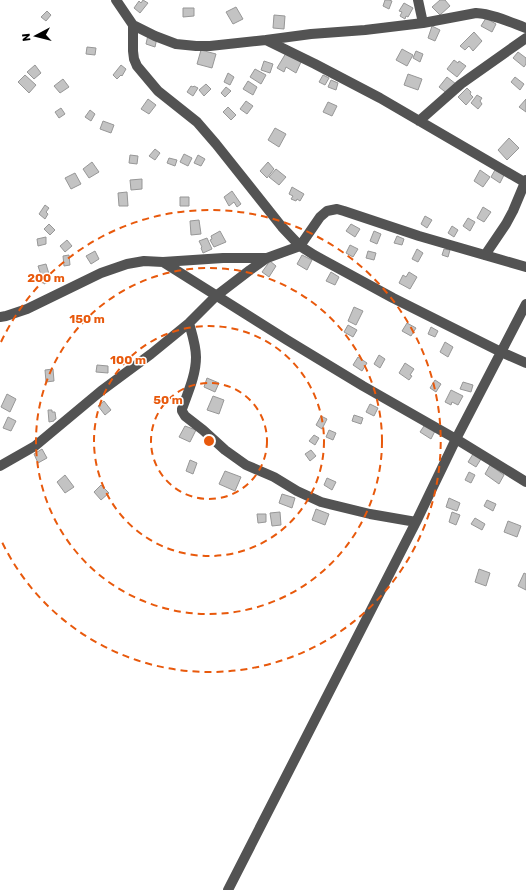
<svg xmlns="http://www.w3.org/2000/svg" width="526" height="890" viewBox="0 0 526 890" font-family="Rubik,sans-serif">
	<rect width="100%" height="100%" fill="#fff"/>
	<path fill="#c3c3c3" stroke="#979797" d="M143 0 148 3 140 13 134 8 139 1 141 3Z
		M385 0H389L392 1 389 9 383 6Z
		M440 0H445L450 6 440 15 432 7Z
		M404 3 413 8 408 17 406 16 405 19 400 16 402 12 399 11Z
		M236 7 243 19 233 24 226 12Z
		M183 8H194V16L183 17Z
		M47 11 51 15 46 21 41 17Z
		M274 15 285 16 284 29 273 28Z
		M486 18 496 24 492 32 481 26Z
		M432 26 440 30 435 41 428 38Z
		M474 32 482 41 473 51 469 46 465 50 460 46Z
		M148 35 157 38 155 47 146 44Z
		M87 47 96 48 95 55 86 54Z
		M402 49 413 55 407 66 396 60Z
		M201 50 216 54 212 68 197 64Z
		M416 51 423 54 420 62 413 58Z
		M518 52 526 58V64L524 67 513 58Z
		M286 53 301 62 296 73 286 67 284 72 277 68Z
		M454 60 458 63 459 61 466 66 457 77 447 69Z
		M264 61 273 64 270 73 261 70Z
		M35 65 41 73 34 79 27 72Z
		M121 65 126 69 122 76 121 75 117 79 113 75Z
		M255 69 266 75 261 84 250 77Z
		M228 73 234 77 230 85 224 82Z
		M408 74 422 79 418 90 404 85Z
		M25 75 36 85 29 93 18 82Z
		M323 75 329 78 325 85 319 82Z
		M447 77 456 84 449 95 439 87Z
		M515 77 524 84 520 90 511 82Z
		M63 79 69 87 60 93 54 86Z
		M331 80 338 83 336 90 328 87Z
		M248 81 257 87 253 95 243 89Z
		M206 84 211 89 204 96 199 90Z
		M191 86 193 87 194 86 198 88 193 96 187 92Z
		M226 87 231 91 225 97 221 93Z
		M467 88 471 92 470 94 473 97 466 105 458 97Z
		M477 95 482 98 480 101 482 104 478 109 471 103Z
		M148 99 156 105 149 114 141 109Z
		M526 99V112L519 107Z
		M246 101 253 106 247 114 240 109Z
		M328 102 337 106 332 116 323 112Z
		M228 107 236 115 231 120 223 112Z
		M61 108 65 114 59 118 55 112Z
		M90 110 95 114 91 121 85 117Z
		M103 121 114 125 111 133 100 129Z
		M275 128 286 134 279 147 268 140Z
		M509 138 519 148 507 160 498 150Z
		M155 149 160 153 155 160 149 156Z
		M184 154 192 158 188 166 180 162Z
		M130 155 138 156 137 164 129 163Z
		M198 155 205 159 201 166 194 163Z
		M169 158 177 160 175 166 167 163Z
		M92 162 99 172 89 178 83 169Z
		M268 162 274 169 267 178 260 171Z
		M276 169 286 177 279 185 269 177Z
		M480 170 490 177 483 187 474 181Z
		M495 170 504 175 500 183 491 177Z
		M75 173 81 184 71 189 65 178Z
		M142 179V189L131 190 130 180Z
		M292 187 304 194 300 201 297 199 296 201 291 199 293 196 289 194Z
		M232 191 241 204 237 207 234 202 229 206 224 197Z
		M127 192 128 206H119L118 193Z
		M180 197H189V206H180Z
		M45 205 49 208 46 212 48 214 45 219 39 214Z
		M483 207 491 212 484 222 477 218Z
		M425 216 432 220 427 228 421 224Z
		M468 218 475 222 470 231 463 226Z
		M199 220 201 234 191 235 190 221Z
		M49 224 55 230 50 235 44 229Z
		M351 224 360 229 355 237 346 231Z
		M452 226 458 230 454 237 448 233Z
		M220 231 226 242 214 247 210 240 212 239 211 236Z
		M374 231 381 234 377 244 370 241Z
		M397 236 404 239 402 245 394 243Z
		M46 237V244L38 246 37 239Z
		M207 238 212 249 203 253 201 248 202 247 199 241Z
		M67 240 72 246 65 252 60 246Z
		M350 245 358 249 353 257 346 253Z
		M417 249 423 253 418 262 412 259Z
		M444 249 450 250 448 257 442 255Z
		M95 251 99 259 91 264 86 256Z
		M368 251 376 253 374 260 366 258Z
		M69 255 70 265 64 266 63 256Z
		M302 255 312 260 307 270 297 264Z
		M270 261 276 266 269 277 262 272Z
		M46 264 49 274 46 275 48 282 44 284 38 266Z
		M331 272 339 277 335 285 326 281Z
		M409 272 417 277 410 289 399 283 403 275 406 277Z
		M354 307 363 311 356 325 348 321Z
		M407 323 416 328 411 336 402 331Z
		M348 325 357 330 353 337 344 332Z
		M431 327 438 331 435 337 428 334Z
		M445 342 453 347 448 357 440 352Z
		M379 355 385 359 380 368 374 364Z
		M358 357 367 363 362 371 353 365Z
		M405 363 414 369 410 375 412 376 409 380 399 373Z
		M97 365 108 366V373L96 372Z
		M53 369 54 381 46 382 45 370Z
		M207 378 219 383 215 392 204 387Z
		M435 380 441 384 436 392 430 388Z
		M463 382 473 385 471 392 460 389Z
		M451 390 463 396 458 405 452 402 451 405 445 402Z
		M7 394 16 399 10 412 1 407Z
		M213 396 224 400 219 414 207 410Z
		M104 401 111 410 105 415 98 406Z
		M370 404 378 408 374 416 366 412Z
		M48 410H52V412H55L56 419 54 420V421L49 422Z
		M354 415 363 418 361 424 352 421Z
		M321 416 327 419 322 429 316 425Z
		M8 417 16 421 11 431 3 428Z
		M426 423 436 429 431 439 420 432Z
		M185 426 196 430 190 442 179 437Z
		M329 430 336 433 333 440 326 437Z
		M314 435 319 438 315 445 309 441Z
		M42 449 47 458 38 463 34 454Z
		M311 450 316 456 310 461 305 454Z
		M473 454 481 459 476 467 468 462Z
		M190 460 197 463 193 474 186 471Z
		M490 465 504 475 499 484 485 474Z
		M225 471 241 477 235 491 219 484Z
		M469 472 475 475 471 483 465 480Z
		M65 475 74 487 65 493 57 482Z
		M327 478 336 482 332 490 324 485Z
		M101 485 109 493 101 500 94 492Z
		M282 494 295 498 292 508 279 503Z
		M449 498 460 503 457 511 446 507Z
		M487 500 496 504 493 511 484 506Z
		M316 509 329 514 325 525 312 520Z
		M280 512 281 525 272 526 270 513Z
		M452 512 460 515 456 525 449 522Z
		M257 514H266V522L258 523Z
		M475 518 485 524 482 530 471 524Z
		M508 521 521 526 517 537 504 532Z
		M479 569 490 573 486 586 475 582Z
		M524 573 526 574V590L518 586Z"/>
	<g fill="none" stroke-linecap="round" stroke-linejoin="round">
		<path stroke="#535353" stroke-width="10" d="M116 0 133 25V51L134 59 137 66 158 91 197 122 216 144 282 227 300 246 314 255 393 298 501 352 526 363
			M418 0 423 23
			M133 25 155 36 176 44 196 46H210L266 40 315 64 380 98 526 183
			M266 40 311 34 365 30 423 23 476 13C493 14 510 22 526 28
			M419 121 461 84 526 38
			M485 255 506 224 513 211 526 180
			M163 262 287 340 363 386 456 439 510 472 526 482
			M0 317 6 316 27 309 101 273 127 264 144 261 163 262 223 258H267
			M189 323C192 334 196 346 196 357 196 375 188 392 182 409V411L185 416 203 430 225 450 246 465 274 477 297 491 321 502 370 514 416 522
			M0 466 35 446 101 391 151 354 189 323 216 296 250 270 267 258 300 246 320 217 327 211 337 209 344 211 419 236 526 267
			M228 890 416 522 456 439 526 304"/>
	</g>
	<g fill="none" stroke="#e8590c" stroke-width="2" stroke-dasharray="7 5">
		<circle cx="209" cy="441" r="58"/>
		<circle cx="209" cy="441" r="115"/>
		<circle cx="209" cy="441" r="173"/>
		<path d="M1 342A231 231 0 1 1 1 540"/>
	</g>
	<circle cx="209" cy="441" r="6" fill="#e8590c" stroke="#fff" stroke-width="2"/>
	<g font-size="12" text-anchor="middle" font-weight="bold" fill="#e8590c" stroke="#fff" stroke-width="3" stroke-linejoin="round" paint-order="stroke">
		<text x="46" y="282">200 m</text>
		<text x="87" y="323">150 m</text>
		<text x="128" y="364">100 m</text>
		<text x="168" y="404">50 m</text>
	</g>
	<g transform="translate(36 36) rotate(263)" stroke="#ffffff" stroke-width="3" paint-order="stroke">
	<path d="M0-3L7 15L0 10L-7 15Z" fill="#000000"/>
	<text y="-6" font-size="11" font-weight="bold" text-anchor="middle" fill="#000000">N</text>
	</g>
</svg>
